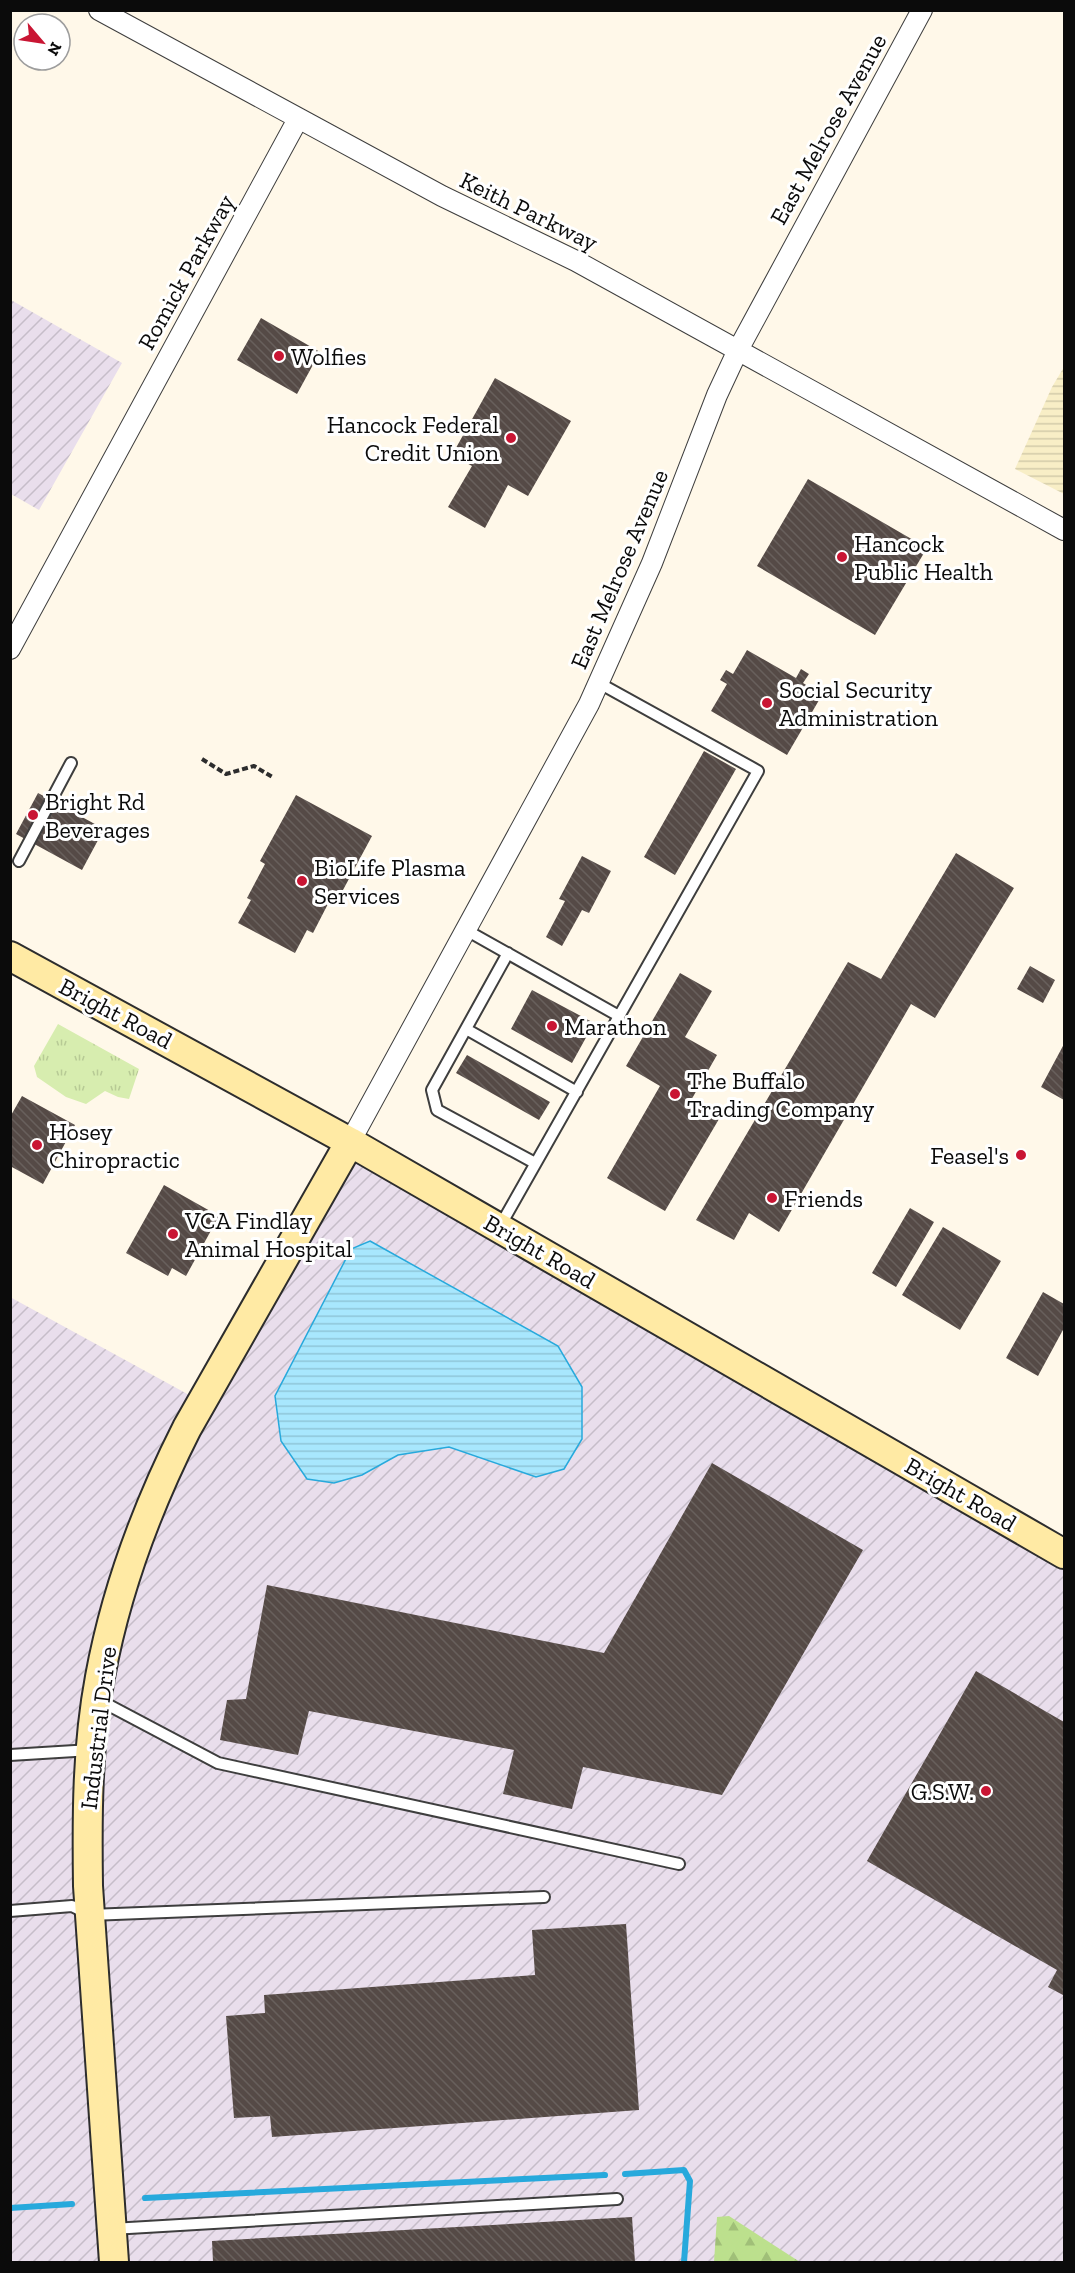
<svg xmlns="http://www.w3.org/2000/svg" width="1075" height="2273" viewBox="0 0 1075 2273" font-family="'Zilla Slab',serif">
	<defs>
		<pattern id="industrial-furrows" width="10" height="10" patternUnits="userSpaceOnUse" patternTransform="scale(1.5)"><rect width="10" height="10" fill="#e9deec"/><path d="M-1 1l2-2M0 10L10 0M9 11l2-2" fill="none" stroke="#c6bdc9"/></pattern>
		<pattern id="farmland-rules" width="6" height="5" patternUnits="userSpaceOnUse" patternTransform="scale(1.5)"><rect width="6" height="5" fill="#f8eec6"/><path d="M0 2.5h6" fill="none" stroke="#d3cba9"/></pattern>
		<pattern id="grass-tufts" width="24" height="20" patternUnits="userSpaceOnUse" patternTransform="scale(1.5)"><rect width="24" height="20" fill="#d7edaf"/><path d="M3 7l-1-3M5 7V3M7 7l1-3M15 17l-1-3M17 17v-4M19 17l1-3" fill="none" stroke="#b7ca95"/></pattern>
		<pattern id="forest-firs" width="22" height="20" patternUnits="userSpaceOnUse" patternTransform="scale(1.5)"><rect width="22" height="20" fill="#bce08d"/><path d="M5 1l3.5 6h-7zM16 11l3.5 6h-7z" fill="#a0bf78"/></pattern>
		<pattern id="water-rules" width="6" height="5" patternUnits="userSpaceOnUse" patternTransform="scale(1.5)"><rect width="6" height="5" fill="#a8e7fd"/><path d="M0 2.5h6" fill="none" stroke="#8fc5d8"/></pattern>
		<pattern id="building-back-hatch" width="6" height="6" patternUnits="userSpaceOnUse" patternTransform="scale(1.5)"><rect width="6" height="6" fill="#554a46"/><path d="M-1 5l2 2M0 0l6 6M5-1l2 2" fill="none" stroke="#68605c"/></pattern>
	</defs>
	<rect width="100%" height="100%" fill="#fff8e9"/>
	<path fill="url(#industrial-furrows)" d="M11 300 122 363 39 510 11 494Z
		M350 1142 1064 1550V2262H11L10 1297 202 1402Z"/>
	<path fill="url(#farmland-rules)" d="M1064 367V494L1015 469 1052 387Z"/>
	<path fill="url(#grass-tufts)" d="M58 1024 139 1069 129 1099 118 1097 105 1091 86 1104 66 1097 37 1077 34 1066Z"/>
	<path fill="url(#forest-firs)" d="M729 2216 800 2262H714L717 2217Z"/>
	<path fill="url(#water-rules)" stroke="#27a9dc" stroke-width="1.5" d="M370 1241 558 1346 582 1387V1439L564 1469 536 1477 449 1447 398 1455 362 1475 334 1483 307 1479 281 1441 275 1396 351 1249Z"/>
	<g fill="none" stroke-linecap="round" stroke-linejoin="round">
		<path stroke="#27a9dc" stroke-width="6" d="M625 2174 684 2170 690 2181 684 2262
			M145 2198 605 2175
			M10 2208 72 2204"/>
	</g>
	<path fill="url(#building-back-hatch)" d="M261 318 320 352 297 394 237 360Z
		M495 378 571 421 528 496 508 485 485 528 448 507 472 466 452 455Z
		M808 479 927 548 875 635 757 566Z
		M747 650 796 678 801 669 809 674 803 683 822 695 787 755 711 711 727 684 720 680 726 670 733 674Z
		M704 751 736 769 675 875 644 857Z
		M38 793 104 829 82 870 16 834Z
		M296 795 372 836 336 903 330 900 313 933 307 930 295 953 238 923 251 900 247 898 265 864 260 861Z
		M956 853 1014 888 935 1018 911 1004 779 1232 749 1213 734 1240 696 1220 848 962 881 979Z
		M582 856 611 871 589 913 582 910 562 946 546 937 565 901 559 899Z
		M1030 966 1055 980 1043 1003 1017 989Z
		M680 973 712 991 685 1037 717 1055 690 1102 719 1119 665 1211 607 1178 660 1086 626 1066Z
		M532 990 594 1023 572 1063 511 1029Z
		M1064 1044V1100L1041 1087Z
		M467 1055 550 1102 539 1120 456 1073Z
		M22 1096 75 1125 43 1184 10 1166V1117Z
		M164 1185 219 1216 186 1276 172 1268 168 1276 126 1253Z
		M910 1208 934 1222 896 1287 872 1273Z
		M943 1227 1001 1261 960 1330 902 1295Z
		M1043 1292 1064 1304V1328L1038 1376 1006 1358Z
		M712 1463 863 1550 722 1795 583 1767 572 1809 503 1794 514 1750 309 1711 298 1755 220 1740 227 1700 246 1699 267 1585 604 1653Z
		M976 1671 1064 1722 1063 1995 1048 1987 1057 1970 867 1861Z
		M626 1924 639 2110 272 2137 270 2116 234 2118 226 2016 265 2013 264 1995 535 1975 532 1930Z
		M632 2217 635 2262H213L212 2241Z"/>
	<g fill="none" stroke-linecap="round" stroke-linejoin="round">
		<g stroke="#3e3e3e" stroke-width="14">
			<path id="lane" d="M19 861 71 763
				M466 930 619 1016
				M508 953 432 1090 437 1110 535 1163
				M466 1029 577 1092
				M499 1228 758 771 599 683
				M97 1699 218 1763 679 1864
				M10 1755 91 1750
				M10 1911 72 1906 90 1915 544 1897
				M112 2229 617 2199"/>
		</g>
		<g stroke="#3e3e3e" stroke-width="22">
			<path id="street" d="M99 10 442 196 576 261 1064 530
				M10 649 298 119
				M350 1142 589 704 652 563 717 395 738 350 922 10"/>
		</g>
		<g stroke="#2d2d2d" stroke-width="32">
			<path id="secondary" d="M10 956 350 1142 1064 1554
				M114 2262 88 1886C87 1816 87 1746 100 1677 116 1590 147 1507 187 1428L350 1142"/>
		</g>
		<path stroke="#2d2d2d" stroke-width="4" stroke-dasharray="6 3" stroke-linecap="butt" d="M202 759 226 774 254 766 274 778"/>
		<use href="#lane" stroke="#fff" stroke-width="10"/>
		<use href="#street" stroke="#fff" stroke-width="20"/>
		<use href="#secondary" stroke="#ffeaa4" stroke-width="28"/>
	</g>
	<g fill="#c91533" stroke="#fff" stroke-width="2">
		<circle cx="279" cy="356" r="6"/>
		<circle cx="511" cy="438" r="6"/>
		<circle cx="842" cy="557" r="6"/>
		<circle cx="767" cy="703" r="6"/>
		<circle cx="33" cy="815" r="6"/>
		<circle cx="302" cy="881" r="6"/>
		<circle cx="552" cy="1026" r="6"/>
		<circle cx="675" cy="1094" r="6"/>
		<circle cx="37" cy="1145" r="6"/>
		<circle cx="1021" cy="1155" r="6"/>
		<circle cx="772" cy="1198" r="6"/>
		<circle cx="173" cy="1234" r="6"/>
		<circle cx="986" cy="1791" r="6"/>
	</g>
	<g text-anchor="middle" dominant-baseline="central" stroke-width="6" stroke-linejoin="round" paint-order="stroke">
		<g font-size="24" fill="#0b0b0b" stroke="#fff">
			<text transform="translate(828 129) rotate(-61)">East Melrose Avenue</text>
			<text transform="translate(529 211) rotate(26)">Keith Parkway</text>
			<text transform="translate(186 272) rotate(-61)">Romick Parkway</text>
			<text transform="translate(619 569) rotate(-67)">East Melrose Avenue</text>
			<text transform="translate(116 1013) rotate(28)">Bright Road</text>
			<text transform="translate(540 1251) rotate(30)">Bright Road</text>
			<text transform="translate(961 1494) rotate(30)">Bright Road</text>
			<text transform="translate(98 1728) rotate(-83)">Industrial Drive</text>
		</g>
		<g font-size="24" fill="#0b0b0b" stroke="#fff" text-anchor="start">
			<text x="291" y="356">Wolfies</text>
			<text x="499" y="424" text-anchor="end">Hancock Federal<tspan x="499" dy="28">Credit Union</tspan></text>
			<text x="854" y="543">Hancock<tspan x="854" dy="28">Public Health</tspan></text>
			<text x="779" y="689">Social Security<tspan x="779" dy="28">Administration</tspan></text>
			<text x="45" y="801">Bright Rd<tspan x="45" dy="28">Beverages</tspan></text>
			<text x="314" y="867">BioLife Plasma<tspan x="314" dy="28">Services</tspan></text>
			<text x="564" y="1026">Marathon</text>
			<text x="687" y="1080">The Buffalo<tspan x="687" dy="28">Trading Company</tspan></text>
			<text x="49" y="1131">Hosey<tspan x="49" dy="28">Chiropractic</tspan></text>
			<text x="1009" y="1155" text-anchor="end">Feasel's</text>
			<text x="784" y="1198">Friends</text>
			<text x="185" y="1220">VCA Findlay<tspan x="185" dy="28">Animal Hospital</tspan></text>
			<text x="974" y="1791" text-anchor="end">G.S.W.</text>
		</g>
	</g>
	<rect width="1075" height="2273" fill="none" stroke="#0b0b0b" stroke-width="24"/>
	<g transform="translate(42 42) rotate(119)"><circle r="28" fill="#ffffff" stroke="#9d9d9d" stroke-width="1.5"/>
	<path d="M0-4.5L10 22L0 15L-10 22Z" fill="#c91533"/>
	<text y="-9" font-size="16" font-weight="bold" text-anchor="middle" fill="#0b0b0b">N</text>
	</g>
</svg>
